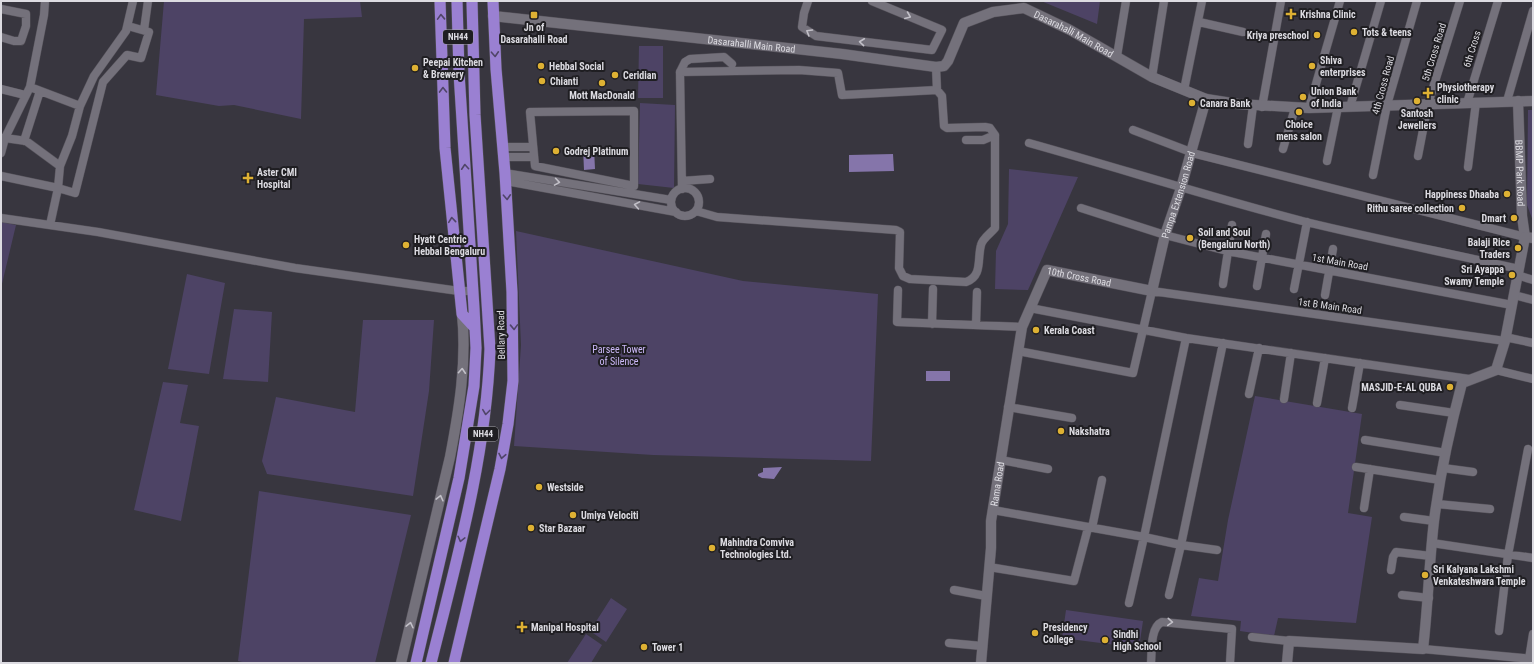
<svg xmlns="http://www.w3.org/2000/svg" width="1534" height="664" viewBox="0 0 1534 664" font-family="'Roboto Condensed',sans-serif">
	<rect width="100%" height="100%" fill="#38363f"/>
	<path fill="#4d4365" d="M164 1H360L362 17 304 19 301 119 234 105 219 106 156 95Z
		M1041 1H1100L1097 24Z
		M639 46H663V98H638Z
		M640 103 675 105 674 188 638 184Z
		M1528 110H1533V221L1527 205Z
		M1009 169 1078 177 1028 290 995 289 996 251 1008 224Z
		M1 222 16 225 1 288Z
		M516 231 743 281 878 294 871 461 653 455 514 446 521 345Z
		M187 274 225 283 209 374 168 369Z
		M234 309 272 312 268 382 223 379Z
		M363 320H434L429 391 413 496 267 474 262 461 276 397 355 412Z
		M163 382 188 385 180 423 199 426 181 521 134 510Z
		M1255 396 1362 414 1348 513 1372 517 1356 623 1278 618 1274 636 1240 631 1241 621 1191 616 1199 578 1218 581 1228 520Z
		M259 491 411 515 375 663H247L238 661Z
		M611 598 627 609 606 642 590 631Z
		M1066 610 1143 621 1139 648 1062 638Z
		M586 634 602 645 591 663H567Z"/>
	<path fill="#8575aa" d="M583 148H594L595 169 584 170Z
		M893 154 894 171 849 172V155Z
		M926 371H950V381H926Z
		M782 467 774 479 762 478 758 476V474L763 472V468Z"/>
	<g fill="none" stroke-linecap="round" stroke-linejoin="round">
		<g stroke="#55525a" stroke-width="9">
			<path id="minor" d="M808 1 804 13 802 27 816 36 932 50 942 30 872 1
				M1 9 26 14V26L21 41H14L1 37
				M1199 22 1243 32
				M144 30 148 1
				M1117 56 1126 1
				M936 67 937 90
				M680 72 685 62 690 59 724 57 732 64
				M1152 77 1164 1
				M30 87 44 15 45 1
				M1 89 25 95
				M1184 90 1202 1
				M1507 101 1533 11
				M1467 103 1498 1
				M1262 107 1281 1
				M1350 107 1381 1
				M1309 108 1340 1
				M634 111V186L535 166 530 112Z
				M1133 130 1196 154 1525 237
				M2 138H5L30 87 80 106 94 76 126 31 133 1
				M966 140H983L995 135
				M24 141 40 91
				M1029 143C1122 169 1213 198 1306 222 1376 239 1448 253 1519 269
				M1248 144 1253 106
				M503 147H533
				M1283 149 1295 108
				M1 153 5 138 26 141 60 166 58 188 75 193 103 82 127 55 141 58 149 32 128 26
				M1418 156 1428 104 1460 1
				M504 157H534
				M1327 161 1338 107
				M60 166 72 136 80 106
				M1468 167 1476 102
				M505 173 671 200
				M1373 175 1387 105 1417 1
				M1 176 58 188 50 225
				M506 181 676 212
				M682 181 710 179
				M671 202a14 14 0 1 1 28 0a14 14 0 1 1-28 0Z
				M682 189 680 72 799 70 838 73 842 95 937 90 942 96 944 126 947 128 985 127 990 128 995 135V228C991 233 982 239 981 245 977 259 983 276 966 282L910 279 903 276 899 268 900 232 896 230 717 217 696 211
				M1081 208 1165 235 1227 251 1512 305
				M1 218 98 232 295 268 459 291H473
				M1517 275 1533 280
				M1223 284 1232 225
				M1257 286 1266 234
				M1294 289 1307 222
				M898 290 897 322 1022 327
				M1325 295 1333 249
				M1514 295 1533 300
				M1030 308 1186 338 1469 379
				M932 324 933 289
				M976 325 977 292
				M1505 337 1533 343
				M1018 351 1133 373 1152 291 1505 341
				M1496 370 1533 379
				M1249 394 1259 348
				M1284 399 1291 353
				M1317 403 1325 358
				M1400 405 1454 413
				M1008 407 1072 418
				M1352 408 1360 363
				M1365 440 1446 453
				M1001 460 1048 469
				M1356 467 1440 480
				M1443 468 1473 472
				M1437 504 1490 509
				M1364 508 1370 469
				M993 510 1144 537 1186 338
				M1404 517 1434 521
				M1092 528 1102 480
				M1432 543 1533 558
				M989 567 1074 581 1088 528
				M1391 570 1393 557 1396 552 1431 556
				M954 590 986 596
				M1169 595 1181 545 1217 550
				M1402 595 1429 598
				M1129 603 1144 537 1181 545 1223 343
				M1499 631 1508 555 1528 449
				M1252 637 1289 641
				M949 643 982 646
				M1423 649 1533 659
				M1529 659 1533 634
				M1151 663C1152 652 1150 627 1162 622L1232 629 1230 663"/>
		</g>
		<g stroke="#55525a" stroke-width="11">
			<g id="tertiary">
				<path id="s1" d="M493 16 842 54 936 67 944 66 948 61 964 23 993 12 1024 8 1070 30 1152 77 1206 99 1238 104 1309 108 1533 101"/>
				<path id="s2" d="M1518 101 1522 216 1525 237 1533 238"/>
				<path d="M401 663 450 457C459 410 467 362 462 314"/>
				<path id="s3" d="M981 663 991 548V521L1022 327 1047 270 1152 291 1165 235 1181 188 1206 99"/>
				<path d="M1287 663 1289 641 1423 649C1428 606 1429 564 1434 521 1440 474 1450 428 1462 383L1496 370 1505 341 1525 237"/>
			</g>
		</g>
		<g stroke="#55525a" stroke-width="12">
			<path id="trunk" d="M440 1 445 148 462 314 475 328
				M416 663 459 478 474 386 476 348 474 308 459 73 457 1
				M431 663C457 559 486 457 490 349L475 115 472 1
				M454 663 500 469 508 424 513 381 512 292 505 173 496 69 493 1"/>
		</g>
		<use href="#minor" stroke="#74717b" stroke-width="8"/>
		<use href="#tertiary" stroke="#74717b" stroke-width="10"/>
		<use href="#trunk" stroke="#9a80d2" stroke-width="11"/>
	</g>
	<defs><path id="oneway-chevron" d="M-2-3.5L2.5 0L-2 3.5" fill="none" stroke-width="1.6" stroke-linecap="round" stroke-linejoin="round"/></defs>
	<g stroke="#c2c0c8">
		<use href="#oneway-chevron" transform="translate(908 16) rotate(22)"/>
		<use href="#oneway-chevron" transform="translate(809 32) rotate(-149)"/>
		<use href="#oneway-chevron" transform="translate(862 42) rotate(-174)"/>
		<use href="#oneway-chevron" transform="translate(557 182) rotate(9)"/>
		<use href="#oneway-chevron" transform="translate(637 205) rotate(-170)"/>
		<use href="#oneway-chevron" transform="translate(462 371) rotate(-86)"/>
		<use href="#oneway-chevron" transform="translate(440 498) rotate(-76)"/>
		<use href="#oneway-chevron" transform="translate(1170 622) rotate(4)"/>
		<use href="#oneway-chevron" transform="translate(410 625) rotate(-77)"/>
	</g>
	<g stroke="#504568">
		<use href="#oneway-chevron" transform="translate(441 17) rotate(-92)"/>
		<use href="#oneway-chevron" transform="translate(495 54) rotate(87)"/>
		<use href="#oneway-chevron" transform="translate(443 90) rotate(-91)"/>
		<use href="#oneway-chevron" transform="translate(465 167) rotate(-94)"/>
		<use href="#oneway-chevron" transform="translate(507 197) rotate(87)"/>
		<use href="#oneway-chevron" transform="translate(452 220) rotate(-96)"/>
		<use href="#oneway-chevron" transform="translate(514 327) rotate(88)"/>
		<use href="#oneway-chevron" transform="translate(486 412) rotate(97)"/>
		<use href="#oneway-chevron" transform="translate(502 456) rotate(101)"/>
		<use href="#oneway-chevron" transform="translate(461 539) rotate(104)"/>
	</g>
	<g fill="#deb133" stroke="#1f1e22" stroke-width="1.5">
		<path d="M1289 8h4v4h4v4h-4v4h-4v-4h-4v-4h4z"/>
		<rect x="530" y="11" width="8" height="8" rx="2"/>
		<circle cx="1354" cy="32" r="4"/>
		<circle cx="1317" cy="35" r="4"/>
		<circle cx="541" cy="66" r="4"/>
		<circle cx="1312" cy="66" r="4"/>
		<circle cx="415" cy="68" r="4"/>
		<circle cx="615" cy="75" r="4"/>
		<circle cx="542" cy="81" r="4"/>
		<circle cx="602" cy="83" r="4"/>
		<path d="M1426 87h4v4h4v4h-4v4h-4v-4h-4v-4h4z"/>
		<circle cx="1303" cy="97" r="4"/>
		<circle cx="1417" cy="101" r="4"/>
		<circle cx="1192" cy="103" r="4"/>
		<circle cx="1299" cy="112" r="4"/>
		<circle cx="556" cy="151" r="4"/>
		<path d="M246 172h4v4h4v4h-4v4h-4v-4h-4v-4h4z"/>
		<circle cx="1507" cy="194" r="4"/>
		<circle cx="1462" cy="208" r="4"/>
		<circle cx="1514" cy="218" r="4"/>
		<circle cx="1190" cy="238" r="4"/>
		<circle cx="406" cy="245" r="4"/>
		<circle cx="1518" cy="248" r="4"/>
		<circle cx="1512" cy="275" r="4"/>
		<circle cx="1036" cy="330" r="4"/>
		<circle cx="1450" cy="387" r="4"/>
		<circle cx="1061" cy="431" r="4"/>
		<circle cx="539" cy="487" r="4"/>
		<circle cx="573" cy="515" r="4"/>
		<circle cx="531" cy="528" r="4"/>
		<circle cx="712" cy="548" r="4"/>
		<circle cx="1425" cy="575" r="4"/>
		<path d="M520 621h4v4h4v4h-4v4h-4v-4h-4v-4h4z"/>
		<circle cx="1035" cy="633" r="4"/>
		<circle cx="1105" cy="640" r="4"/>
		<circle cx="644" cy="647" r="4"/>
	</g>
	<g text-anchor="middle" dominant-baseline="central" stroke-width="4" stroke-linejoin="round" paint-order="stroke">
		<g fill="#1f1e22" stroke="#a3a2a8" stroke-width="1">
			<rect x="443" y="30" width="30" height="14" rx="3"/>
			<rect x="468" y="427" width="30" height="14" rx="3"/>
		</g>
		<g font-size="9" font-weight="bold" fill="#dcdbe1">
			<text x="458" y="37">NH44</text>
			<text x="483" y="434">NH44</text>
		</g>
		<g font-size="10" font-weight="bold" fill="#dcdbe1" stroke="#1f1e22" text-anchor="start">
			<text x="1300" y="14">Krishna Clinic</text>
			<text x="534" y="27" text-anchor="middle">Jn of<tspan x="534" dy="12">Dasarahalli Road</tspan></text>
			<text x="1362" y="32">Tots &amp; teens</text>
			<text x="1309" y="35" text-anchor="end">Kriya preschool</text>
			<text x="1320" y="60">Shiva<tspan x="1320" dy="12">enterprises</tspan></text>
			<text x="423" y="62">Peepai Kitchen<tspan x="423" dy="12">&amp; Brewery</tspan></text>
			<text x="549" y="66">Hebbal Social</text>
			<text x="623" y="75">Ceridian</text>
			<text x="550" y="81">Chianti</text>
			<text x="1437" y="87">Physiotherapy<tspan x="1437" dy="12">clinic</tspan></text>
			<text x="1311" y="91">Union Bank<tspan x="1311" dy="12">of India</tspan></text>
			<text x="602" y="95" text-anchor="middle">Mott MacDonald</text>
			<text x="1200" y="103">Canara Bank</text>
			<text x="1417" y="113" text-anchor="middle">Santosh<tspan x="1417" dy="12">Jewellers</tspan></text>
			<text x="1299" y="124" text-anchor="middle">Choice<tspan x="1299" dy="12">mens salon</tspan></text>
			<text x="564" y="151">Godrej Platinum</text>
			<text x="257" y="172">Aster CMI<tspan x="257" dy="12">Hospital</tspan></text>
			<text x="1499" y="194" text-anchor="end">Happiness Dhaaba</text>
			<text x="1454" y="208" text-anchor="end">Rithu saree collection</text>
			<text x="1506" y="218" text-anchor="end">Dmart</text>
			<text x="1198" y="232">Soil and Soul<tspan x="1198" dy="12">(Bengaluru North)</tspan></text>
			<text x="414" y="239">Hyatt Centric<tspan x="414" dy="12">Hebbal Bengaluru</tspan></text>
			<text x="1510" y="242" text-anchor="end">Balaji Rice<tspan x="1510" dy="12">Traders</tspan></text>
			<text x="1504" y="269" text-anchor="end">Sri Ayappa<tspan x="1504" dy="12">Swamy Temple</tspan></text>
			<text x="1044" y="330">Kerala Coast</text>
			<text x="1442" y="387" text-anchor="end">MASJID-E-AL QUBA</text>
			<text x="1069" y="431">Nakshatra</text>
			<text x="547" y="487">Westside</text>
			<text x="581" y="515">Umiya Velociti</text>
			<text x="539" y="528">Star Bazaar</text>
			<text x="720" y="542">Mahindra Comviva<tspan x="720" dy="12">Technologies Ltd.</tspan></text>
			<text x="1433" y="569">Sri Kalyana Lakshmi<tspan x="1433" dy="12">Venkateshwara Temple</tspan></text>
			<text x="531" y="627">Manipal Hospital</text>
			<text x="1043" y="627">Presidency<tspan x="1043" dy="12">College</tspan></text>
			<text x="1113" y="634">Sindhi<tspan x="1113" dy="12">High School</tspan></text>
			<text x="652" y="647">Tower 1</text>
		</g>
		<g font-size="10" fill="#dcdbe1" stroke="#1f1e22">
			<text stroke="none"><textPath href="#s1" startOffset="620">Dasarahalli Main Road</textPath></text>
			<text stroke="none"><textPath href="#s1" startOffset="260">Dasarahalli Main Road</textPath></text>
			<text transform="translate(1472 49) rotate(-73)">6th Cross</text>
			<text transform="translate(1434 52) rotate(-73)">5th Cross Road</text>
			<text transform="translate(1383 85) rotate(-75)">4th Cross Road</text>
			<text stroke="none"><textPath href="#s2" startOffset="72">BBMP Park Road</textPath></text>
			<text stroke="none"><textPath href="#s3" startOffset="608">Pampa Extension Road</textPath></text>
			<text transform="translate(1340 262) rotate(10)">1st Main Road</text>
			<text stroke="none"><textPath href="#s3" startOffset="434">10th Cross Road</textPath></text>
			<text transform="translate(1330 306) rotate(8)">1st B Main Road</text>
			<text transform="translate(501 335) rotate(-91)">Bellary Road</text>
			<text stroke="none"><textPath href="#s3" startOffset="180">Rama Road</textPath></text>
		</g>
		<g font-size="10" fill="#ccb9f8" stroke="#1f1e22">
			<text x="619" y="349">Parsee Tower<tspan x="619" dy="12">of Silence</tspan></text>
		</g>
	</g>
	<rect width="1534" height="664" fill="none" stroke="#dcdbe1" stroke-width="4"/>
</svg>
